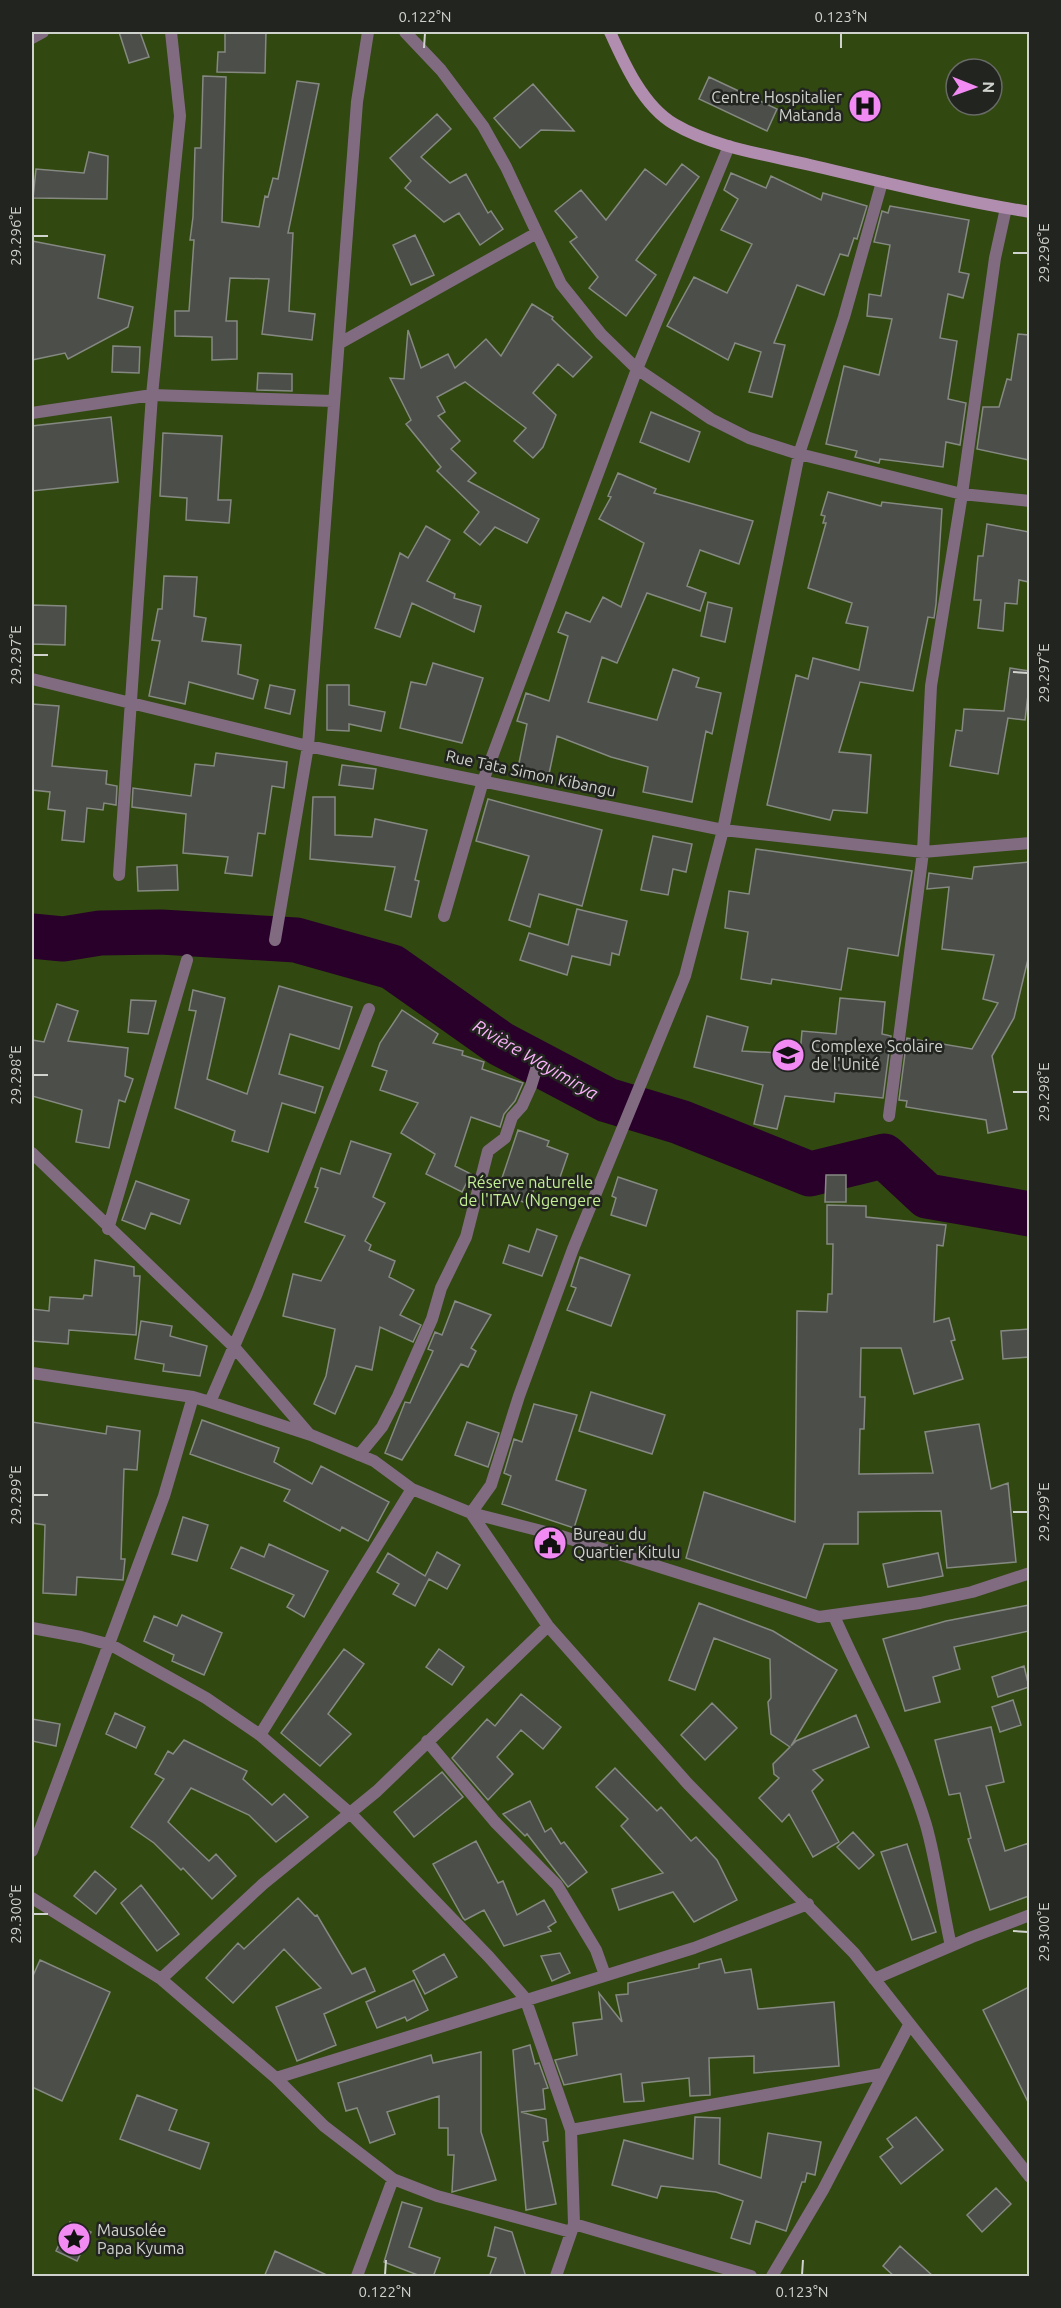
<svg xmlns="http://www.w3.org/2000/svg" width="1061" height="2308" viewBox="0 0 1061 2308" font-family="Ubuntu,sans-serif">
	<rect width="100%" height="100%" fill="#2b2e29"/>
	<path fill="#314810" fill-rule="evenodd" d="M32 32H1029V2276H32ZM956 69H992V105H956Z"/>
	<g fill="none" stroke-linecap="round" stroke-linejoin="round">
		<path stroke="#28002a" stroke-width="45" d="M32 936 63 939 100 933 161 932 296 940 392 967 501 1044 607 1100 680 1122 810 1174 884 1156 927 1196 1030 1214"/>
	</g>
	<path fill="#4c4f49" stroke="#858982" stroke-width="1.5" d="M119 32H140L149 57 129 63Z
		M225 32H266L265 73 217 72 218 52H225Z
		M203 76 226 77 222 222 259 227 265 196 268 197 273 178 278 179 297 81 319 84 288 233H293L289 311 315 314 312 340 262 334 269 279 230 278 226 321H237V359L212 360V337L175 336V311H189L194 240H190L193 217 195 148H201Z
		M709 77 777 109 767 131 699 99Z
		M533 84 574 131 541 130 520 148 494 118Z
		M437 114 451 129 421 157 450 183 466 174 488 213 491 211 503 229 480 245 459 213 444 222 405 188 411 181 390 158Z
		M89 152 108 156 107 199 33 198 36 169 84 173Z
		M682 164 699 177 636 260 656 275 626 316 589 288 598 277 570 242 577 237 555 211 581 190 606 220 645 169 666 185Z
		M731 173 766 188 771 176 821 200 823 193 867 206 857 239 854 238 848 256 840 254 824 295 797 285 774 343 785 345 772 397 749 392 761 352 735 343 728 360 667 326 694 277 727 293 752 244 721 230 738 199 724 190Z
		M890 206 969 220 959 272 969 274 963 298 948 294 940 338 957 341 948 399 966 403 960 445 946 442 943 467 880 459 879 463 855 457 857 451 826 444 844 366 879 375 892 319 867 316 869 294 881 296 890 245 874 242 882 211 888 213Z
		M415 235 434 275 411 285 393 245Z
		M32 241 105 255 98 298 133 307 128 327 68 359 65 353 32 360Z
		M532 304 553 317 552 319 592 357 573 377 558 364 533 393 556 415 543 447 533 458 514 441 526 428 465 382 437 397 445 412 438 416 460 441 451 449 476 473 468 481 539 519 527 543 495 527 480 545 464 532 479 512 437 471 441 467 406 424 411 420 390 378 404 379 408 330 421 368 448 354 455 368 486 339 501 356Z
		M1018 334 1029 335V460L977 449 983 407H999L1007 379 1011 380Z
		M113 346 140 347 139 373 112 372Z
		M258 373 292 374V391L257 390Z
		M651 412 700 432 689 462 640 442Z
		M111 417 118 482 32 491V426Z
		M163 433 222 436 218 500H231L229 523 186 520 187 498 160 496Z
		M618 473 656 489 654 493 753 521 739 564 700 550 687 586 706 593 700 611 647 593 617 663 602 657 588 702 657 720 673 669 699 678 696 687 721 693 712 734 706 731 692 802 643 792 648 767 611 757 557 736 549 774 518 768 527 724 517 721 526 693 549 701 568 636 558 632 566 612 590 622 603 597 621 607 644 543 599 519 611 497 608 496Z
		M828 492 881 506 882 502 942 509 936 604 934 618 928 617 913 691 860 682 839 752 871 755 867 813 833 810 830 820 767 805 796 675 808 679 813 658 859 670 868 627 846 623 852 603 808 588 826 523H823L825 516 821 515Z
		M987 524 1029 532V582L1019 580 1017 604 1005 603 1003 631 978 628 981 600H974L978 556H983Z
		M426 526 450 540 427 581 455 594 454 598 481 606 474 632 412 603 400 637 375 628 400 553 408 558Z
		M164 576 197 577 194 616 206 618 202 641 241 645 238 674 258 680 253 699 189 682 185 704 149 696 160 641 152 640 158 609H162Z
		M708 602 732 608 725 642 701 636Z
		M32 605 66 606 65 645 32 644Z
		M433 663 483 678 462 743 400 728 411 682 426 685Z
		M1010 668 1029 671V686L1025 720 1008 718 998 774 950 766 956 730 962 731 964 709 1004 711Z
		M270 685 295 690 290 714 265 708Z
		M327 685H349V705L385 712 381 731 349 724V731L327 730Z
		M32 704 59 706 52 766 107 771 106 784 117 786 116 805 104 803 103 810 87 808 84 842 62 840 65 811 48 809 50 792 32 790Z
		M216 753 287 762 284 788 272 786 265 834 258 833 252 876 225 873 228 857 183 853 186 814 132 807 133 788 191 796 195 764 214 766Z
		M342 765 376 769 373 789 339 785Z
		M313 797H335V835L372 837 375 819 427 830 415 880 419 881 411 917 385 910 395 867 310 859Z
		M488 799 602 830 582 906 539 894 530 927 509 920 529 856 476 841Z
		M653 836 692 844 686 872 673 869 668 895 641 890Z
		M756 849 912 871 898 956 848 948 841 990 772 979 771 984 741 979 748 932 725 928 729 891 749 894Z
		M1029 862V955L1014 1018 992 1056 1007 1129 988 1133 986 1120 906 1107 907 1101 899 1100 907 1038 972 1049 998 1003 983 999 994 955 942 949 949 887 927 889 929 873 972 879 974 867Z
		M177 865 178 890 138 891 137 867Z
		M577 909 627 921 619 955 612 953 610 965 572 956 567 975 520 960 529 933 568 945Z
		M279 986 352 1007 339 1049 290 1034 279 1074 323 1087 315 1113 282 1103 268 1152 232 1141 235 1131 175 1108 196 1011 189 1010 193 990 225 998 207 1079 247 1094Z
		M840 998 885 1002 882 1034 891 1036 883 1098 835 1093 834 1102 785 1096 777 1129 754 1124 763 1085 694 1067 707 1016 748 1027 742 1051 800 1054 802 1031 836 1034Z
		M131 1000 156 1001 148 1034 128 1032Z
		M57 1004 78 1011 68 1041 128 1048 125 1076 133 1079 125 1102 119 1100 109 1148 76 1142 82 1110 32 1096V1040L44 1042Z
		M402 1010 438 1034 433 1043 463 1051 462 1055 484 1062 482 1069 523 1083 515 1101 504 1114 500 1127 471 1117 455 1166 471 1174 462 1192 426 1174 435 1154 401 1133 418 1103 380 1090 387 1071 372 1066 380 1043Z
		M518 1130 549 1141 547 1146 568 1154 557 1186 537 1180 529 1204 497 1193Z
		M351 1141 391 1154 373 1197 385 1203 365 1241 371 1245 369 1250 395 1261 389 1277 414 1290 400 1315 421 1325 413 1342 380 1327 372 1370 356 1366 335 1414 314 1404 326 1376 335 1329 283 1316 293 1274 321 1281 345 1236 305 1222 318 1188 315 1187 321 1168 340 1174Z
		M826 1175H846V1202H825Z
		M618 1177 657 1190 646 1226 611 1215 616 1198 612 1196Z
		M136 1181 189 1200 180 1224 151 1213 145 1229 122 1220Z
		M827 1205 866 1206V1217L946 1225 943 1246 937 1245 934 1322 949 1318 955 1340 951 1341 963 1379 914 1394 901 1348H861L860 1397H865L864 1429H860L859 1474 933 1473 925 1432 979 1424 991 1489 1008 1483 1016 1562 947 1568 941 1511 858 1512V1544H824L806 1598 686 1558 704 1492 795 1522 797 1311 827 1312 828 1294H832L833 1244H827Z
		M537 1229 557 1236 542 1276 503 1263 509 1245 529 1252Z
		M580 1257 630 1275 611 1326 567 1310 576 1288 571 1286Z
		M95 1260 134 1267V1276H140L136 1335 69 1330 68 1344 32 1341V1309L49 1311 50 1297 83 1299 84 1295 92 1296Z
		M455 1301 491 1315 471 1348 476 1351 468 1367 461 1364 402 1460 385 1453 405 1402 410 1403 433 1351 428 1349 435 1332 442 1335Z
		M141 1321 172 1326 170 1336 207 1346 200 1376 163 1371 164 1364 135 1359Z
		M1029 1329V1357L1003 1359 1001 1331Z
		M591 1392 665 1415 652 1454 579 1431Z
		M534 1404 577 1415 556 1480 586 1490 574 1528 502 1504 511 1476 504 1473 514 1439 522 1442Z
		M202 1420 279 1448 274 1462 312 1484 321 1466 389 1502 368 1541 342 1527 340 1531 284 1501 290 1490 190 1454Z
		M32 1422 106 1434 107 1426 140 1431 137 1470 124 1469 121 1559H125L123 1580 77 1577 76 1595 43 1593 45 1525 32 1523Z
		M467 1422 499 1433 488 1467 455 1455Z
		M183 1517 208 1525 197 1561 172 1554Z
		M269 1544 328 1571 304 1617 287 1607 294 1595 231 1568 241 1547 264 1557Z
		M437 1552 460 1565 447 1589 429 1579 415 1606 393 1594 399 1584 377 1572 388 1553 425 1576Z
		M938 1553 943 1576 888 1587 883 1564Z
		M699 1603 773 1631 837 1670 791 1746 796 1741 856 1715 869 1747 813 1770 823 1780 812 1791 839 1842 813 1857 789 1814 782 1822 759 1798 779 1778 774 1774 773 1764 790 1747 771 1734 768 1702 771 1698 770 1659 714 1638 695 1690 669 1680Z
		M1029 1605V1631L954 1647 960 1669 933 1677 940 1702 905 1711 883 1639 946 1621Z
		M182 1615 222 1633 204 1675 172 1661 174 1655 144 1641 154 1616 177 1626Z
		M344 1649 364 1664 328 1714 351 1734 320 1766 281 1733Z
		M439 1649 464 1667 452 1685 426 1667Z
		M1024 1666 1029 1687 998 1697 992 1677Z
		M521 1694 561 1727 543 1749 521 1730 497 1757 513 1774 488 1800 452 1758 487 1719 495 1726Z
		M1013 1700 1021 1725 1000 1732 992 1707Z
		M712 1703 737 1728 705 1760 681 1735Z
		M115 1713 145 1727 136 1748 106 1734Z
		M32 1719 60 1724 56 1746 32 1741Z
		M991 1727 1004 1782 986 1786 1005 1851 1029 1843V1896L990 1910 968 1839 971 1838 960 1793 949 1795 935 1740Z
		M184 1740 247 1771 243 1779 272 1805 284 1794 308 1817 276 1842 249 1815 191 1788 168 1822 209 1861 216 1854 236 1876 212 1899 183 1868 181 1870 154 1843 131 1827 164 1779 155 1774 168 1751 173 1754Z
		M615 1768 657 1811 661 1807 691 1841 696 1837 717 1860 737 1900 694 1922 673 1892 619 1910 612 1889 663 1873 621 1826 628 1819 596 1787Z
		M442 1772 463 1797 414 1837 394 1812Z
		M530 1801 545 1832 551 1828 561 1844 564 1842 587 1872 568 1887 527 1834 525 1836 503 1814Z
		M853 1832 874 1855 859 1869 837 1847Z
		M476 1841 498 1883 503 1881 517 1915 544 1900 556 1922 548 1927 551 1931 504 1946 484 1910 465 1920 463 1918 433 1864Z
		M907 1844 936 1932 912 1940 881 1852Z
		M95 1871 116 1889 96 1914 74 1896Z
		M141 1885 179 1934 157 1951 121 1903Z
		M298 1898 315 1916 317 1915 352 1974 365 1968 375 1991 324 2014 336 2045 297 2061 276 2007 321 1988 284 1949 233 2003 206 1978 238 1943 244 1949Z
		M560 1953 570 1973 552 1981 541 1956Z
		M444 1954 457 1977 425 1994 413 1971Z
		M721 1959 725 1973 751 1969 758 2009 834 2002 839 2066 754 2073V2056L709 2058 710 2095 690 2096 689 2078 642 2083 644 2101 624 2102 621 2074 564 2085 555 2060 577 2055 573 2023 602 2019 599 1993 622 2022 616 1995 628 1994V1983L699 1968V1964Z
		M40 1960 110 1992 62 2101 32 2087V1978Z
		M414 1980 428 2010 407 2021 405 2017 377 2028 366 2002Z
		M1029 1987V2104L983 2010Z
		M530 2045 535 2064 539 2063 548 2088 543 2089 545 2109 521 2112 546 2119 548 2141 543 2142 556 2204 526 2210 513 2050Z
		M481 2052V2132L496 2180 452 2192 454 2155H448V2128H439V2096L387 2112 395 2134 370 2143 357 2108 346 2111 338 2083 431 2055 433 2063Z
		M137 2095 177 2110 169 2130 209 2143 200 2169 120 2139Z
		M695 2117 720 2118 719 2164 761 2178 768 2133 821 2142 815 2175 807 2173 805 2182H802L786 2231 756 2221 750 2244 731 2238 743 2201 716 2192 661 2186 657 2198 612 2185 624 2140 693 2159Z
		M916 2117 943 2150 901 2184 880 2157 893 2147 887 2139Z
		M996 2188 1011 2204 982 2232 967 2215Z
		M402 2202 422 2208 409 2247 440 2258 433 2277H423L384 2262Z
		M70 2222 91 2232 77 2261 56 2251Z
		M495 2227 512 2232 526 2277H489L496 2258 488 2256Z
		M900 2246 934 2277H895L883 2266Z
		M275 2251 331 2277H264Z"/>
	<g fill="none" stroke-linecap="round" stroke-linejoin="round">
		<path stroke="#816b81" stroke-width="12" d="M405 32 441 70 483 126 506 167 561 284 601 334 637 369 711 419 749 438 799 454 962 494 1030 501
			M32 38 43 32
			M340 343 535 234
			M32 413 152 395 333 401
			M32 679 308 746 723 830 923 852 1030 843
			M119 875 152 395 180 116 171 32
			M444 916 483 781 637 369 729 146
			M275 940 308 746 357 102 368 32
			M889 1116 923 852 931 686 962 494 995 258 1006 208
			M32 1153 234 1347 309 1434
			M108 1229 187 960
			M32 1373 193 1397 210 1402 311 1435 374 1461 412 1489 471 1513 561 1536 819 1617 920 1603 972 1592 1030 1573
			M210 1402 257 1293 369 1009
			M359 1455 382 1427 398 1396 432 1319 441 1288 466 1237 488 1151 505 1138 512 1117 522 1106 531 1086 538 1063
			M471 1513 491 1485 519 1396 573 1249 685 976 723 830 799 454 844 317 882 182
			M471 1513 548 1626 688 1784 854 1953 1030 2177
			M834 1616C864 1685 904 1752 926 1825 937 1864 942 1906 951 1946
			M32 1628 81 1637 111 1645 206 1698 260 1735 351 1814 489 1957 525 1998 571 2130 574 2224 556 2276
			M260 1735 412 1489
			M427 1741 495 1822 557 1885 596 1950 605 1975
			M32 1851 164 1496 193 1397
			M32 1898 161 1979 276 2078 324 2126 393 2179 437 2196 571 2232
			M161 1979 263 1884 377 1791 548 1626
			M874 1979 972 1937 1030 1915
			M276 2078 694 1948 808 1904
			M571 2130 882 2074
			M574 2224 751 2276
			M357 2276 393 2179
			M772 2276 823 2190 909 2025"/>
		<path stroke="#b18db0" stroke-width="12" d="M610 32C624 63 643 106 674 124 713 147 767 155 810 165 883 182 955 200 1030 212"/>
	</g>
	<path fill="none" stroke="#d0d2ce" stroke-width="2" d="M424 48 425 33M841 48V33M33 236H48M1013 253H1028M33 655H48M1013 672 1028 673M33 1075H48M1013 1092H1028M33 1495H48M1013 1512H1028M33 1914H48M1013 1931 1028 1932M385 2275 386 2260M802 2275 803 2260"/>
	<defs>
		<g id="hospital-disc" transform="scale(1.725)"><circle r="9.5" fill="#f28af3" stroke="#22241f"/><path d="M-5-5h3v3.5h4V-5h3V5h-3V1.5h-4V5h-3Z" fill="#111"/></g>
		<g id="school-disc" transform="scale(1.725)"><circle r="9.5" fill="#f28af3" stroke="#22241f"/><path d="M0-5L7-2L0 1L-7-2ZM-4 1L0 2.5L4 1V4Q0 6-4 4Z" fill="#111"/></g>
		<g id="civic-disc" transform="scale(1.725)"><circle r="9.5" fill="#f28af3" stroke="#22241f"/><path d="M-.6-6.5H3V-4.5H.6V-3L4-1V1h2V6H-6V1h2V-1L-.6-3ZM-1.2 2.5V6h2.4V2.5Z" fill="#111"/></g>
		<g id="sight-disc" transform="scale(1.725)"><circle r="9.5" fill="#f28af3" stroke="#22241f"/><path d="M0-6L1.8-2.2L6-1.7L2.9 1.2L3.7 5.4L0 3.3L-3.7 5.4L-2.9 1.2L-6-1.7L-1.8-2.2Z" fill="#111"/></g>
	</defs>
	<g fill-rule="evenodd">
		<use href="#hospital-disc" x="865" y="106"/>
		<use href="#school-disc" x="788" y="1055"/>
		<use href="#civic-disc" x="550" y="1543"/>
		<use href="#sight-disc" x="74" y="2239"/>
	</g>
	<g text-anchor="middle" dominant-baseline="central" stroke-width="5" stroke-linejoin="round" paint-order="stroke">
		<g font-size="16" fill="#d0d2ce" stroke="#22241f" text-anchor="start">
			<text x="842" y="97" text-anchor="end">Centre Hospitalier<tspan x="842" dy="18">Matanda</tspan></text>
			<text x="811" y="1046">Complexe Scolaire<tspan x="811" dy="18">de l'Unité</tspan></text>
			<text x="573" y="1534">Bureau du<tspan x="573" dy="18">Quartier Kitulu</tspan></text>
			<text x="97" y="2230">Mausolée<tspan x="97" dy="18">Papa Kyuma</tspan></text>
		</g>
		<g font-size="16" fill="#d0d2ce" stroke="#22241f">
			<text transform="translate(531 773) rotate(12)">Rue Tata Simon Kibangu</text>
		</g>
		<g font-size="16" fill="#c3ee93" stroke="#22241f">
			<text x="530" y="1182">Réserve naturelle<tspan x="530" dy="18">de l'ITAV (Ngengere</tspan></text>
		</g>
		<g font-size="18" font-style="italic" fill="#fbb2fb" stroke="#22241f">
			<text transform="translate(536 1059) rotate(30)">Rivière Wayimirya</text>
		</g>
	</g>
	<rect width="1061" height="2308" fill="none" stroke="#22241f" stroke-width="66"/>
	<g transform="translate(974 87) rotate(91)"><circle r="28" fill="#22241f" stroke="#686a65" stroke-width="1.5"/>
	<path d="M0-4.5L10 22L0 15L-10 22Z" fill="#f28af3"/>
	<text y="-9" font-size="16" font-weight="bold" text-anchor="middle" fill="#d0d2ce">N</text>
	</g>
	<rect x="33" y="33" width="995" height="2242" fill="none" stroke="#d0d2ce" stroke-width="2"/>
	<g font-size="15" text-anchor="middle" fill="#d0d2ce">
		<text x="425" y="22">0.122°N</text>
		<text x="841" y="22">0.123°N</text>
		<text transform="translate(16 236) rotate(-90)" y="5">29.296°E</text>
		<text transform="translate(1044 253) rotate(-90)" y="5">29.296°E</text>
		<text transform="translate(16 655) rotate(-90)" y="5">29.297°E</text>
		<text transform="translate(1044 673) rotate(-90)" y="5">29.297°E</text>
		<text transform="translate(16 1075) rotate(-90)" y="5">29.298°E</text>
		<text transform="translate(1044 1092) rotate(-90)" y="5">29.298°E</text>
		<text transform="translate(16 1495) rotate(-90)" y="5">29.299°E</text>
		<text transform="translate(1044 1512) rotate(-90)" y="5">29.299°E</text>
		<text transform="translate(16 1914) rotate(-90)" y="5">29.300°E</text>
		<text transform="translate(1044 1932) rotate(-90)" y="5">29.300°E</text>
		<text x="385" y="2297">0.122°N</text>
		<text x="802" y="2297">0.123°N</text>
	</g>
</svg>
